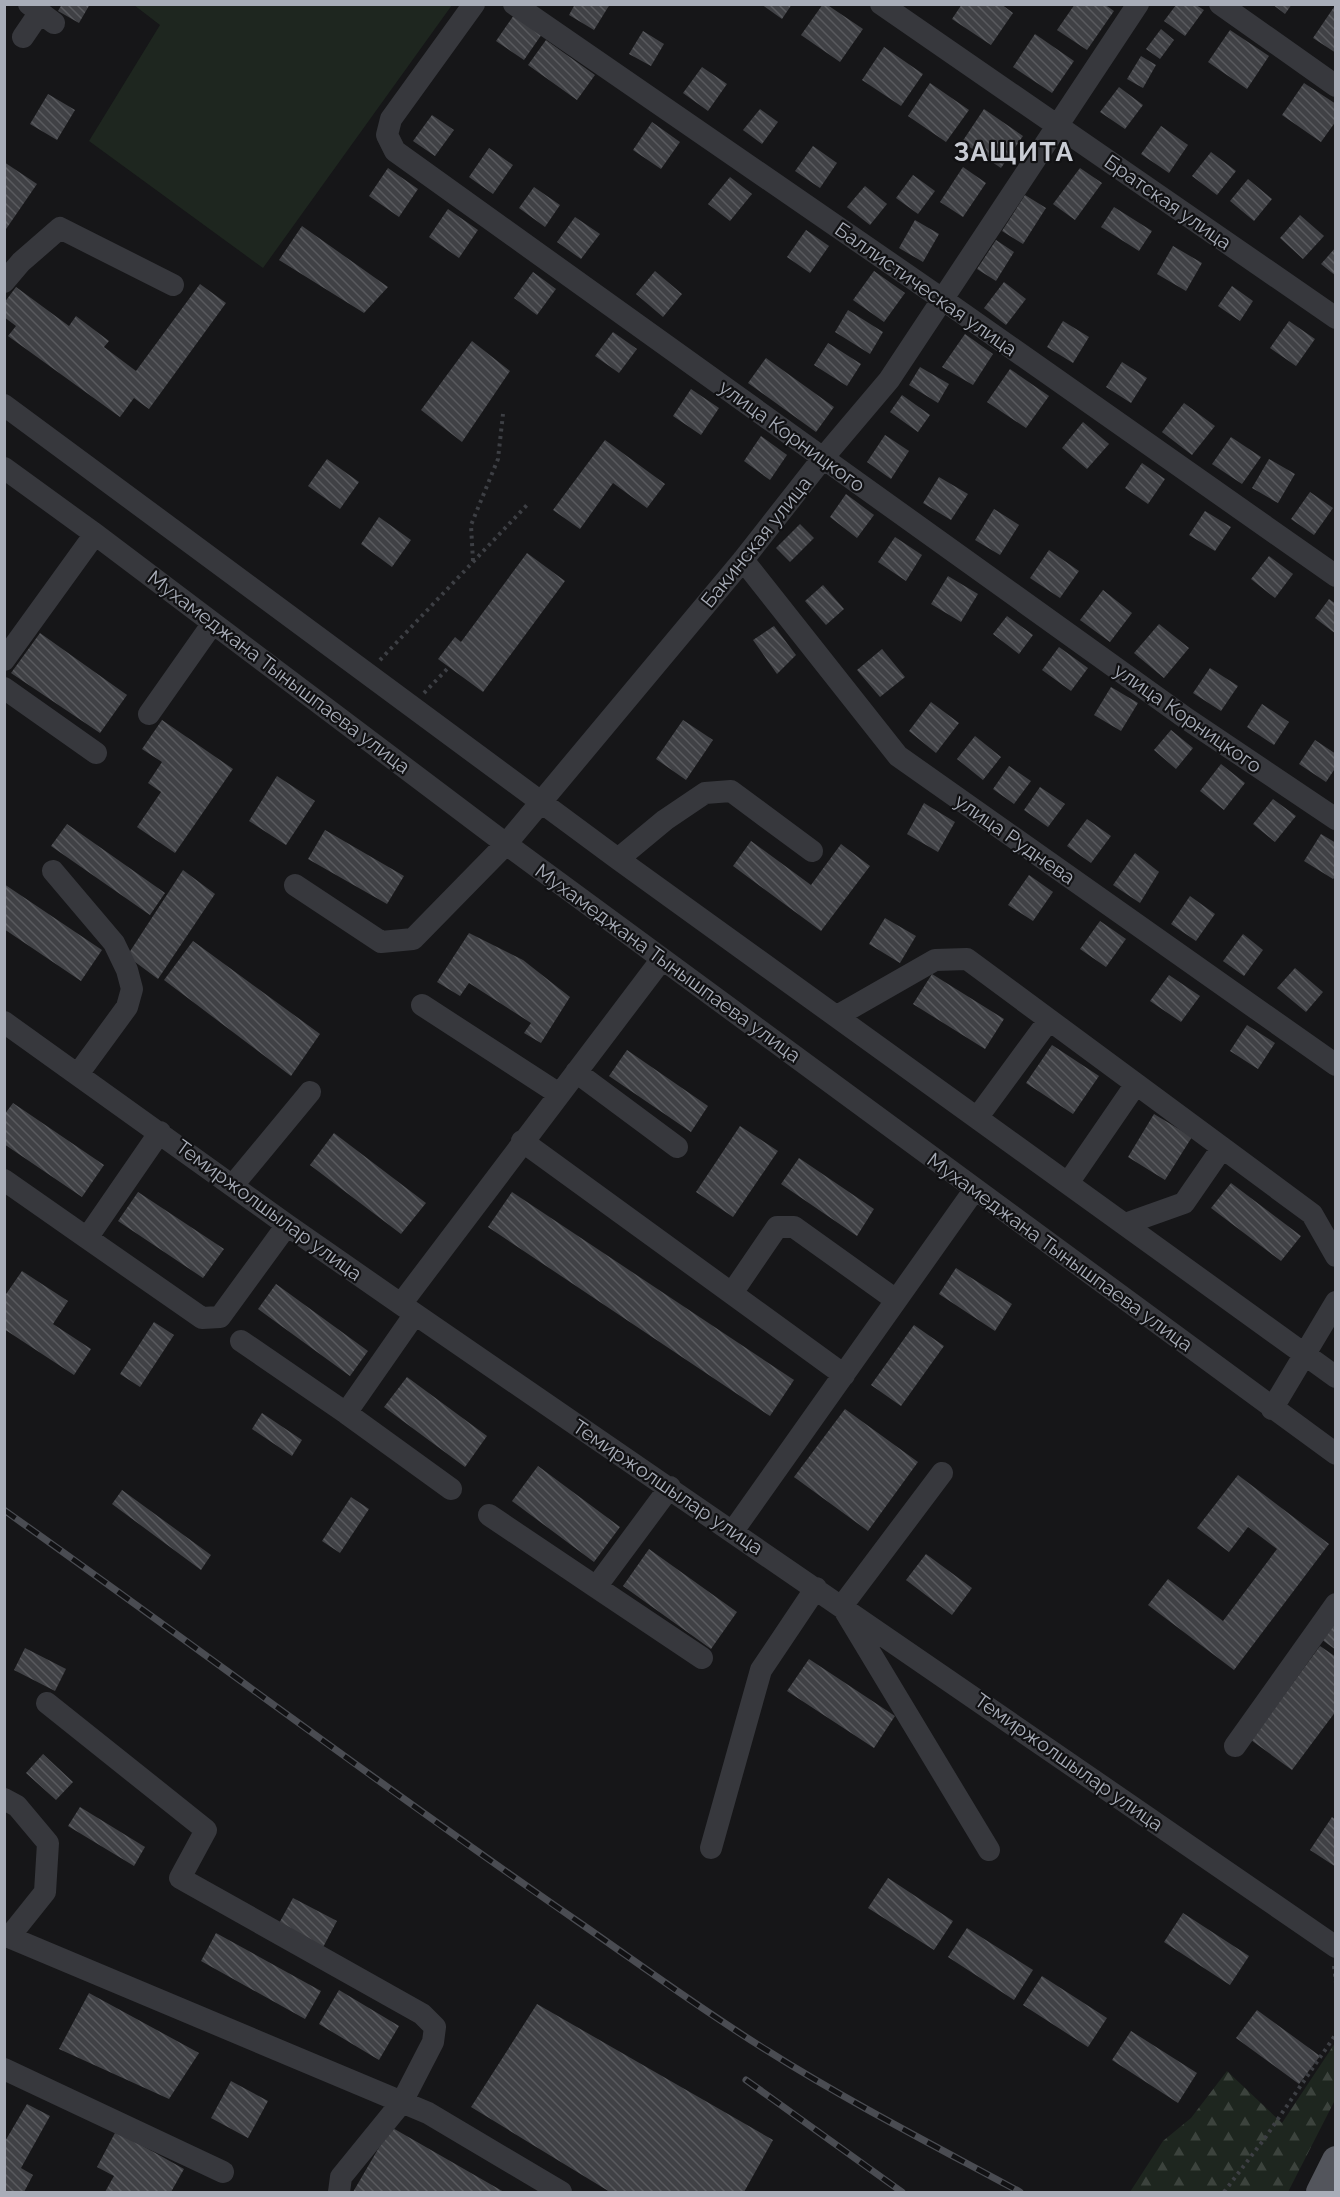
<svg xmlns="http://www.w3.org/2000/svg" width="1340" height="2197" viewBox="0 0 1340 2197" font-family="Raleway,sans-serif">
	<defs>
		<pattern id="forest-firs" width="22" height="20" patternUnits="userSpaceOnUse" patternTransform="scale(1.5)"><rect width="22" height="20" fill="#1e261f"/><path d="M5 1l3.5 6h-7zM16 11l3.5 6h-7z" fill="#3c433d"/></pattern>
		<pattern id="building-back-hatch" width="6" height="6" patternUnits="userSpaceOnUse" patternTransform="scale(1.5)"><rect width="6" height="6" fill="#404145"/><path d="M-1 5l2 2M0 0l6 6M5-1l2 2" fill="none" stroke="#595a5e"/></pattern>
	</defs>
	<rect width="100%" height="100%" fill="#161618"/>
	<path fill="url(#forest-firs)" d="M1335 2043V2100L1288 2192H1130L1163 2141 1191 2118 1227 2071 1282 2123Z"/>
	<path fill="#1e261f" d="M134 5H452L263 268 89 141 160 25Z"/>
	<path fill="url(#building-back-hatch)" d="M62 4H90L79 23 58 11Z
		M575 4H610L594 30 569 15Z
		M761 4H792L782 19Z
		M823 4H826L863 29 840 62 801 35Z
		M962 4H1001L1013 13 991 45 952 19Z
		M1075 4H1104L1114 11 1087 50 1057 30Z
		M1272 4H1292L1285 14Z
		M1176 5H1196L1204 10 1185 36 1164 21Z
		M1334 7 1336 8V53L1313 38Z
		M514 15 542 34 524 60 496 41Z
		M1161 29 1174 40 1160 59 1146 49Z
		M1230 30 1269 56 1247 89 1208 62Z
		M643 31 664 44 651 66 629 54Z
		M1035 34 1074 61 1052 93 1013 67Z
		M546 40 595 75 577 100 528 65Z
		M884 47 923 74 901 106 862 80Z
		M1141 56 1156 65 1143 88 1127 79Z
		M702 67 727 84 708 111 683 93Z
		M930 83 969 110 946 142 908 116Z
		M1304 83 1336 104V121L1321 142 1282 115Z
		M1119 87 1143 105 1125 129 1100 112Z
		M48 94 75 110 57 140 30 124Z
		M760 109 778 122 762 144 743 130Z
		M984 109 1023 136 1001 168 962 142Z
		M432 115 454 130 435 156 413 141Z
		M652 122 680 142 661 169 633 150Z
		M1161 126 1188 145 1169 173 1141 154Z
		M813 146 837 163 820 188 795 171Z
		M489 148 513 165 493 194 469 177Z
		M1211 152 1236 171 1217 195 1192 176Z
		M4 162 37 184 4 232Z
		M963 167 986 183 963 217 940 202Z
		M388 168 418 189 399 217 369 196Z
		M1080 168 1102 183 1075 220 1053 204Z
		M913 175 935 191 918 214 896 198Z
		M730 177 752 194 730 221 708 204Z
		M1248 179 1272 199 1254 221 1230 201Z
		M865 186 887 204 870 225 847 207Z
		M534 187 560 205 545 227 519 208Z
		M1025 195 1046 208 1023 244 1002 231Z
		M1114 207 1152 231 1139 251 1101 227Z
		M448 209 478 230 459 258 429 237Z
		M1300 215 1324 236 1303 259 1280 238Z
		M575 217 600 234 581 259 557 242Z
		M915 220 939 234 923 262 899 248Z
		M302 226 388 287 364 313 279 260Z
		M806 230 829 246 810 273 787 257Z
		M996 240 1014 252 996 281 977 269Z
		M1173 246 1202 263 1186 291 1157 274Z
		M1336 247V276L1321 264Z
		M655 271 682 294 663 317 636 294Z
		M874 271 905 293 884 322 853 300Z
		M533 272 556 289 537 315 514 298Z
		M1004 282 1026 299 1006 325 984 308Z
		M200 284 226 303 149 409 134 398 120 417 8 336 16 326 4 317V303L16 287 69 326 76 316 109 341 104 347 136 371Z
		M1232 286 1253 301 1240 321 1218 306Z
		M848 310 883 332 870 354 835 332Z
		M1063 321 1089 337 1073 363 1047 347Z
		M1289 321 1315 339 1296 366 1270 348Z
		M613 332 637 349 619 373 595 356Z
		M965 334 993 354 973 385 942 367Z
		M472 341 510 371 462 442 421 410Z
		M828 343 861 364 847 386 814 365Z
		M766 358 834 407 816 432 748 383Z
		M1122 362 1147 378 1131 403 1106 387Z
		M920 367 949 384 938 403 909 385Z
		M1010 369 1049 396 1026 428 987 402Z
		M691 389 719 408 701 435 673 416Z
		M902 395 930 415 918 432 890 412Z
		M1184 403 1215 426 1192 455 1162 432Z
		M1083 422 1109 444 1087 469 1062 448Z
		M885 435 909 451 891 479 867 462Z
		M761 436 787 455 770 480 744 461Z
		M1231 437 1261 457 1242 484 1212 464Z
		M605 440 665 484 647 508 613 483 580 529 553 510Z
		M327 459 359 482 340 509 308 486Z
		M1269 459 1295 474 1278 503 1252 488Z
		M1142 463 1165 479 1148 504 1125 488Z
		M939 477 968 494 951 520 923 503Z
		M1310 492 1333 508 1314 535 1291 519Z
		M846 494 874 515 857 538 830 517Z
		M994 509 1019 525 1000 555 975 540Z
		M1205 511 1231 527 1215 551 1189 535Z
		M379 517 411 540 392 567 361 544Z
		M800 524 814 538 790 562 776 548Z
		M895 537 922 555 906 581 878 562Z
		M1049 550 1079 571 1060 598 1030 578Z
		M527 553 565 581 483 692 438 659 455 637 461 642Z
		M1269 556 1293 574 1275 598 1251 579Z
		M948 576 978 594 961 622 931 604Z
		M823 585 844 609 826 625 805 601Z
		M1103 590 1132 613 1110 642 1080 620Z
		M1329 599 1336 604V634L1315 618Z
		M1007 616 1033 635 1019 654 993 634Z
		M1159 624 1189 648 1164 678 1134 653Z
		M774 626 796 655 777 674 753 640Z
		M40 633 127 695 100 733 11 673Z
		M1059 647 1088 668 1071 691 1042 670Z
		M882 649 905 677 880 697 857 670Z
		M1210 668 1238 686 1221 711 1193 693Z
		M1111 687 1138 703 1121 731 1094 715Z
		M931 702 959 723 936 753 909 731Z
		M1262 704 1289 722 1274 745 1247 727Z
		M162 720 233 769 175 853 137 827 161 792 148 783 162 762 142 749Z
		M683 720 713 740 686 780 656 759Z
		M1171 730 1193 748 1176 769 1154 750Z
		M975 736 1001 757 983 780 957 759Z
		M1315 740 1336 754V767L1326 782 1299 764Z
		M1221 764 1245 783 1224 810 1200 791Z
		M1009 766 1031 781 1014 804 993 789Z
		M277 776 315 801 286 845 249 821Z
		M1040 787 1065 804 1048 827 1024 810Z
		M1273 799 1296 816 1275 842 1253 824Z
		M924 803 955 822 938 852 907 834Z
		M1087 819 1111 836 1091 863 1067 846Z
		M67 824 165 893 150 915 51 846Z
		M325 830 404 876 387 904 308 859Z
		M1321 834 1336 843V876L1333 879 1304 861Z
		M751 841 811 885 841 844 870 866 821 931 733 866Z
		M1135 853 1159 872 1140 903 1113 885Z
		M183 870 215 894 158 979 127 956Z
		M1029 875 1053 892 1033 921 1008 905Z
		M4 884 102 950 81 981 4 929Z
		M1190 896 1215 914 1196 941 1171 924Z
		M885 918 916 936 900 963 869 944Z
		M1100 921 1126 939 1106 967 1080 949Z
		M469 933 523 960 570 997 541 1043 524 1033 531 1023 469 983 460 996 437 982Z
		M1243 934 1263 950 1244 976 1223 961Z
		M193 941 320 1034 291 1076 164 980Z
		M1295 968 1323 992 1306 1012 1277 988Z
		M932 974 1004 1019 985 1049 913 1004Z
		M1169 975 1200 996 1181 1022 1150 1001Z
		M1247 1025 1275 1043 1258 1069 1230 1051Z
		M1052 1045 1099 1076 1073 1114 1026 1083Z
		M627 1050 708 1106 691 1132 609 1076Z
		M13 1103 104 1165 82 1197 4 1144V1115Z
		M1154 1114 1192 1137 1165 1180 1128 1157Z
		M740 1126 778 1151 733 1217 696 1192Z
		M334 1133 426 1203 401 1234 310 1165Z
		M799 1158 874 1209 857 1236 781 1184Z
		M1231 1183 1301 1236 1281 1261 1211 1208Z
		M138 1192 224 1249 203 1278 118 1221Z
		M512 1192 794 1380 770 1416 488 1227Z
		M956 1268 1012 1304 995 1331 939 1294Z
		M22 1271 68 1301 53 1324 91 1349 74 1375 4 1329V1297Z
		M276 1284 368 1351 350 1376 258 1309Z
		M154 1322 174 1335 140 1387 120 1374Z
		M914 1325 944 1346 901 1406 871 1385Z
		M407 1377 487 1436 465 1467 384 1407Z
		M845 1409 918 1462 868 1531 794 1477Z
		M262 1413 302 1440 292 1456 252 1429Z
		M538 1466 620 1527 594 1562 512 1501Z
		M1238 1475 1329 1544 1234 1670 1148 1605 1168 1579 1223 1621 1277 1549 1248 1527 1229 1552 1197 1528Z
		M122 1490 211 1555 201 1570 112 1504Z
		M351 1497 369 1509 340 1553 322 1541Z
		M649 1549 737 1612 711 1649 623 1586Z
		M926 1554 972 1588 952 1615 906 1580Z
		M1336 1619V1650L1321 1639Z
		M1320 1646 1336 1657V1711L1292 1770 1251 1740Z
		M25 1648 66 1669 55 1691 14 1670Z
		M809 1659 895 1716 874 1748 787 1691Z
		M43 1754 73 1782 56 1800 26 1773Z
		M80 1807 145 1847 134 1866 68 1826Z
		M1332 1817 1336 1820V1867L1310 1850Z
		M888 1878 953 1921 934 1950 868 1908Z
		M293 1898 337 1921 321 1951 277 1927Z
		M1183 1913 1249 1956 1230 1985 1164 1942Z
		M967 1928 1033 1970 1014 2000 948 1957Z
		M216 1933 321 1991 305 2019 201 1961Z
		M1042 1976 1107 2018 1088 2047 1023 2005Z
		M339 1990 399 2026 379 2060 319 2024Z
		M89 1993 199 2053 169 2099 59 2049Z
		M537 2004 773 2140 744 2192H610L471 2107Z
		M1257 2010 1320 2056 1299 2084 1236 2038Z
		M1131 2031 1197 2073 1178 2103 1112 2060Z
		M231 2081 268 2101 248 2138 211 2118Z
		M27 2104 50 2116 21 2168 33 2175 24 2192H4V2143Z
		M391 2127 504 2192H353Z
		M116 2131 184 2169 171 2192H105L114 2176 97 2167Z"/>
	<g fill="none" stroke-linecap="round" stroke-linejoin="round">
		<path stroke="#3d3f44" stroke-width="4" stroke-dasharray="3 4.5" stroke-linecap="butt" d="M473 561 471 525 498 459 503 414
			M380 660 527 505
			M424 693 449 667
			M1334 1966 1336 1983
			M1224 2192 1265 2138 1336 2034"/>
		<path stroke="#37383d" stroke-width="22" d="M29 4 54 23
			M474 4 391 119 387 135 395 151 1187 719 1336 819
			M514 4 942 299 1336 576
			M881 4 1336 318
			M1220 4 1336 86
			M23 37 40 12
			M4 282 21 262 60 228 173 285
			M4 405 618 859 1336 1377
			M4 468 95 534 506 844 1336 1454
			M743 560 898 756 1336 1065
			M4 660 95 534
			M4 688 96 753
			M149 714 213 623
			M618 859 665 820 705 793 731 791 812 851
			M53 871 114 943 127 970 132 989 127 1007 78 1074
			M295 885 381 942 413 939 506 844 743 560 823 458 889 380 1138 4
			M422 1005 559 1094
			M837 1016 935 960 967 959 1312 1214 1336 1256
			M4 1022 287 1225 415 1314 1336 1947
			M576 1072 677 1147
			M977 1118 1049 1020
			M160 1132 87 1238 202 1318 220 1317 287 1225
			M522 1141 844 1375
			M4 1180 87 1238
			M1068 1183 1136 1084
			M233 1185 310 1092
			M1125 1224 1184 1203 1222 1148
			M732 1293 777 1227H794L896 1300
			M401 1304 662 959
			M415 1314 346 1413 451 1489
			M241 1341 346 1413
			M1272 1409 1336 1302
			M942 1473 842 1606 989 1850
			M489 1515 596 1587 670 1487
			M733 1531 975 1189
			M596 1587 702 1658
			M47 1703 206 1830 180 1878 422 2014 435 2027 433 2042 402 2102 341 2177 339 2192
			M1235 1746 1336 1604
			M4 1799 17 1806 48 1843 45 1892 9 1937
			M711 1848 761 1670 816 1588
			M4 1935 428 2113 561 2192
			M4 2069 223 2172"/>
		<path stroke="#53555c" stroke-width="28" d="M1320 2192 1336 2160"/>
		<g stroke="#4a4c52" stroke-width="7">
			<path id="rail" d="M4 1510C197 1647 385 1789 580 1923 642 1966 703 2011 768 2051 849 2102 935 2146 1020 2192
				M746 2080 902 2192"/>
		</g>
		<use href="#rail" stroke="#111113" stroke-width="4.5" stroke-dasharray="14" stroke-linecap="butt"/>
	</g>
	<g text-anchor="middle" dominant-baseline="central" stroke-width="4.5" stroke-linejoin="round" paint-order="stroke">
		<g font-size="20" fill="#a8adb8" stroke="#111113">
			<text transform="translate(1168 202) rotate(35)">Братская улица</text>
			<text transform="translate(926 289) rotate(35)">Баллистическая улица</text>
			<text transform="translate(792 436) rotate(36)">улица Корницкого</text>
			<text transform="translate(756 542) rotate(-51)">Бакинская улица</text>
			<text transform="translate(279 672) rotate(37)">Мухамеджана Тынышпаева улица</text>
			<text transform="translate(1188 718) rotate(35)">улица Корницкого</text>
			<text transform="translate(1015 839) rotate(35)">улица Руднева</text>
			<text transform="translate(668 963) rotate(36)">Мухамеджана Тынышпаева улица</text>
			<text transform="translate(269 1210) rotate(36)">Темиржолшылар улица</text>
			<text transform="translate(1060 1252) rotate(36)">Мухамеджана Тынышпаева улица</text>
			<text transform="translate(668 1487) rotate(34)">Темиржолшылар улица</text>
			<text transform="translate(1069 1762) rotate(35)">Темиржолшылар улица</text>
		</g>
		<g font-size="26" font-weight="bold" letter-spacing="1.5" fill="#c9ccd4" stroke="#111113">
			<text x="1014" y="152">ЗАЩИТА</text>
		</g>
	</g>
	<rect width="1340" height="2197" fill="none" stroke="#a8adb8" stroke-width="12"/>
</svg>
